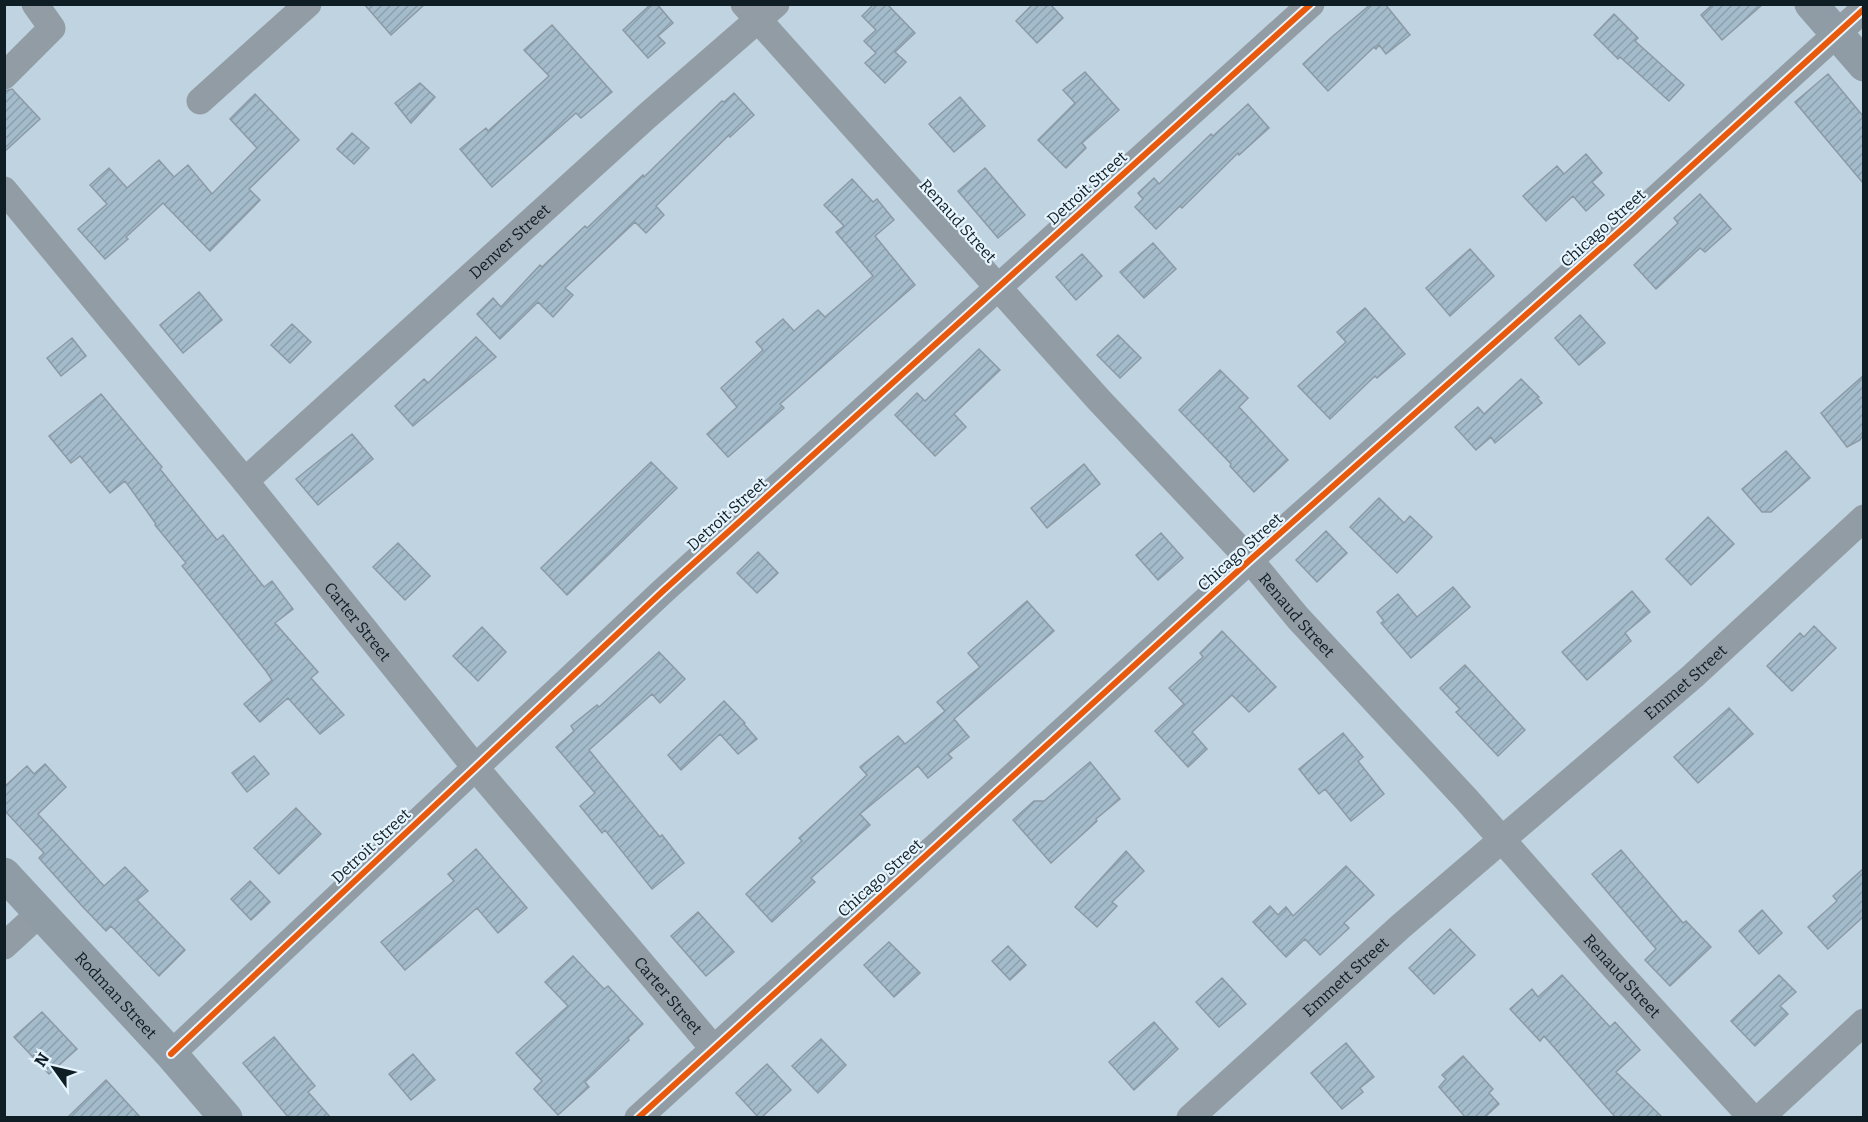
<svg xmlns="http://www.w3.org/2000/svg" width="1868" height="1122" viewBox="0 0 1868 1122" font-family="Bitter,serif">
	<defs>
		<pattern id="building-hatch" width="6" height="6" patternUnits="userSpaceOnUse" patternTransform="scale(1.5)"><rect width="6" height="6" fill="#a3bbcb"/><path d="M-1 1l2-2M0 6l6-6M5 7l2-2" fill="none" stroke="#8ba0ae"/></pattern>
	</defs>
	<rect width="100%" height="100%" fill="#c0d3e1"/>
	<path fill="url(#building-hatch)" stroke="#8c9aa5" stroke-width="1.5" d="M364 4H425L391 35Z
		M651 4H657L673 23 658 36 665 43 648 58 623 30Z
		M874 4H887L915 33 895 52 906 62 885 83 865 63 876 53 864 41 876 30 862 16Z
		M1033 4H1050L1063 18 1037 43 1016 21Z
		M1371 4H1385L1410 35 1386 54 1379 45 1376 49 1374 47 1328 91 1303 64 1333 36Z
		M1713 4H1763L1722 40 1701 15Z
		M1614 14 1638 38 1635 41 1684 85 1669 101 1620 57 1618 59 1594 35Z
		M552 25 612 92 581 118 576 113 492 187 460 149 486 128 488 131 549 76 524 50Z
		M1085 72 1119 110 1082 143 1086 148 1066 168 1038 140 1075 103 1063 90Z
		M1828 74 1863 116V183L1795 102Z
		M420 83 435 97 411 123 395 103Z
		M12 89 40 119 4 152V91Z
		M734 93 754 115 730 137 729 135 656 206 664 215 646 233 635 222 565 288 573 295 553 317 538 302 500 339 477 314 493 298 501 307 540 265 542 267 585 226 587 228 643 175 644 177 722 101 724 102Z
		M255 94 299 140 249 189 260 200 210 251 163 203 126 237 128 239 105 259 78 229 107 204 90 185 109 168 127 188 159 160 174 177 188 165 212 194 257 148 230 119Z
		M960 97 985 126 954 152 929 124Z
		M1248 104 1269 128 1239 155 1238 153 1182 208 1180 206 1156 229 1135 207 1143 199 1138 193 1154 178 1159 184 1211 134 1213 136Z
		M352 133 369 148 354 164 337 149Z
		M1586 154 1602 173 1592 182 1604 195 1586 211 1573 196 1546 221 1523 196 1557 166 1564 174Z
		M985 168 1025 215 998 238 958 191Z
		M852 179 873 202 877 199 894 220 875 236 915 285 780 404 784 408 728 457 707 434 737 407 721 388 763 350 756 342 783 319 794 331 818 310 825 317 873 276 836 232 844 226 824 205Z
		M1700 194 1731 229 1705 252 1700 248 1656 289 1634 265 1678 223 1674 218Z
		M1153 243 1176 269 1144 298 1120 272Z
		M1470 249 1494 276 1450 316 1426 288Z
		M1082 254 1102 276 1076 300 1056 277Z
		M199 292 222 320 183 353 160 325Z
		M1365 308 1405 354 1377 378 1375 376 1330 419 1298 386 1346 342 1337 332Z
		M1580 315 1605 343 1579 365 1555 338Z
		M292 324 311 342 290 363 271 345Z
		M1118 335 1141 358 1120 378 1097 355Z
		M476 337 496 357 413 426 395 406 424 379 428 383Z
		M72 338 86 356 61 376 47 358Z
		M979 349 1000 370 954 414 966 427 935 456 895 415 917 393 925 401Z
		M1220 370 1248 398 1239 407 1288 460 1254 492 1230 466 1231 464 1179 410Z
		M1863 376V435L1860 440 1847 447 1821 413Z
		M1521 379 1539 397 1537 398 1542 403 1495 443 1491 437 1476 450 1455 427 1478 407 1484 414Z
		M101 394 162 467 160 469 217 540 223 535 264 587 272 581 293 609 275 623 318 672 311 678 344 715 320 734 288 698 260 722 244 704 272 680 266 671 182 566 186 563 155 525 156 524 125 481 110 493 80 456 71 463 49 436Z
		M352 434 373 459 318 505 296 479Z
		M1786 451 1810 478 1771 512H1762L1742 489Z
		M651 462 677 488 567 595 541 568Z
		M1084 464 1100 484 1047 528 1031 508Z
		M1379 498 1404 523 1410 516 1432 537 1397 573 1350 527Z
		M1708 517 1734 544 1691 585 1666 559Z
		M1326 531 1347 553 1317 582 1296 560Z
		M1161 533 1183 558 1158 580 1136 555Z
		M398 543 430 576 405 600 373 567Z
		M758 552 778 573 757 593 737 573Z
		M1453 587 1470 607 1411 658 1381 623 1384 621 1377 612 1398 594 1417 617Z
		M1632 591 1650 612 1625 633 1631 641 1587 680 1562 652Z
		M1027 601 1054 631 954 719 969 737 948 754 952 758 928 778 918 766 860 814 870 825 811 878 815 882 772 922 746 894 802 841 799 838 867 775 860 767 898 736 905 744 945 711 937 702 980 667 968 653Z
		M1814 626 1836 648 1792 691 1767 666 1800 633 1804 637Z
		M482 627 506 652 478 681 453 656Z
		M1222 631 1276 687 1249 712 1232 695 1192 732 1207 749 1188 767 1155 731 1184 704 1169 688 1203 657 1200 653Z
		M659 652 685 679 660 703 652 694 589 750 660 837 662 835 684 863 652 889 605 830 602 833 580 806 595 793 556 747 574 731 571 726 597 705 599 707Z
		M1465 665 1525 730 1498 756 1456 712 1460 709 1440 688Z
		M724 701 745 723 744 724 757 739 738 754 720 734 681 770 668 755Z
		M1729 708 1753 734 1698 783 1674 757Z
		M1343 733 1363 757 1358 761 1384 794 1351 821 1325 789 1319 794 1299 769Z
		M254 756 269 774 247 792 232 773Z
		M1090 762 1120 799 1096 819 1097 821 1051 863 1013 820 1034 801H1044Z
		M45 764 66 787 38 814 104 886 125 867 148 891 137 900 185 950 159 976 111 926 106 931 82 906 39 858 44 853 4 810V787L27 766 34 774Z
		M296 808 321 834 279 874 254 848Z
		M476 849 527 908 498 933 477 908 405 970 381 942 454 881 448 874Z
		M1621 850 1683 923 1686 921 1711 947 1670 986 1645 960 1656 949 1592 874Z
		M1126 851 1144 871 1112 902 1117 906 1097 927 1075 907Z
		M1346 866 1374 895 1344 923 1349 928 1320 955 1305 939 1286 957 1253 922 1270 906 1278 915 1286 907 1293 916Z
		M1863 869V917L1828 949 1808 927 1837 901 1833 896Z
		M250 881 270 902 251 920 231 899Z
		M1762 910 1782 933 1759 954 1739 931Z
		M698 912 734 952 706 976 671 936Z
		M1450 929 1475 955 1434 994 1409 968Z
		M889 942 920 973 894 997 864 965Z
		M1008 946 1026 965 1010 980 992 961Z
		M573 956 604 989 608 986 643 1024 628 1038 629 1040 585 1082 589 1087 558 1115 534 1089 542 1081 516 1053 568 1006 545 982Z
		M1562 975 1610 1027 1615 1022 1640 1050 1616 1072 1663 1118H1616L1544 1036 1540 1041 1510 1009 1532 989 1538 997Z
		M1779 975 1796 992 1780 1006 1788 1014 1755 1046 1731 1021Z
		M1222 978 1246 1004 1219 1027 1196 1002Z
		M42 1012 77 1049 49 1074 14 1037Z
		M1154 1022 1178 1049 1134 1090 1109 1062Z
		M274 1037 315 1086 308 1092 331 1118H289L243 1063Z
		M821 1039 846 1065 818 1093 792 1066Z
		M1346 1043 1374 1077 1360 1088 1363 1092 1342 1109 1311 1073Z
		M413 1054 435 1080 411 1100 389 1074Z
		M1463 1056 1493 1089 1489 1093 1499 1104 1484 1118H1466L1439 1087 1446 1079 1442 1075Z
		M767 1064 791 1090 761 1118H759L736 1093Z
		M106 1080 141 1118H67Z"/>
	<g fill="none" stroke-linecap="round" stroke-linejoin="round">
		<g stroke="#929ca4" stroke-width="27">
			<path id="s1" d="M744 4 1099 400 1250 560 1298 618 1467 800 1614 967 1752 1118"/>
			<path d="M4 76 52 28 35 4"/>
			<path d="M200 101 308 4"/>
			<path id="s2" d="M4 190 245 481 475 767 714 1049"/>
			<path id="s3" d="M245 481 647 116 776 4"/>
			<path d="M4 946 40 913"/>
			<path d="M171 1054 663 591 1311 4"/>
			<path d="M638 1118 1250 560 1628 224 1864 9"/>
			<path id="s4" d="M1190 1118 1400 927 1693 676 1864 518"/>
			<path d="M1760 1118 1864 1022"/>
		</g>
		<g stroke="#909ca5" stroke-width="33">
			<path d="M1811 4 1864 65"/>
			<path id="s5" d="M4 874 171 1054 226 1118"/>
		</g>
		<g stroke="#e6f4fe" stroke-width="10">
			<path id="cycleway" d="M171 1054 663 591 1311 4
				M638 1118 1250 560 1628 224 1864 9"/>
		</g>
		<use href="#cycleway" stroke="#e8590c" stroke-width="6"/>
	</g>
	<g text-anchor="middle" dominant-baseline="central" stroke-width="4.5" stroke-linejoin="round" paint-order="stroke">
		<g font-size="16" fill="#0f1d25" stroke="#e6f4fe">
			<text transform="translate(1087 188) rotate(-42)">Detroit Street</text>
			<text transform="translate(958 221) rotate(48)">Renaud Street</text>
			<text transform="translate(1603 228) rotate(-42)">Chicago Street</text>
			<text stroke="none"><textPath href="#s3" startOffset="357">Denver Street</textPath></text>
			<text transform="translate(727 514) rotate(-42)">Detroit Street</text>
			<text transform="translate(1240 552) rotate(-42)">Chicago Street</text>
			<text stroke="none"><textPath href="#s1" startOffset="824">Renaud Street</textPath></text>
			<text stroke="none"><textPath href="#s2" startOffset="558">Carter Street</textPath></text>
			<text stroke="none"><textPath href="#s4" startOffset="660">Emmet Street</textPath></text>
			<text transform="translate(371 846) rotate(-43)">Detroit Street</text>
			<text transform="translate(880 878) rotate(-42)">Chicago Street</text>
			<text stroke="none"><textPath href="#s1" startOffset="1310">Renaud Street</textPath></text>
			<text stroke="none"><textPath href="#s4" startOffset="210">Emmett Street</textPath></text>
			<text stroke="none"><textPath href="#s5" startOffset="165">Rodman Street</textPath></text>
			<text stroke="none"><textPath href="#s2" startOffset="1044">Carter Street</textPath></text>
		</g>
	</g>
	<rect width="1868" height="1122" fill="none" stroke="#0f1d25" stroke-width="12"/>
	<g transform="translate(54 1068) rotate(304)" stroke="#e6f4fe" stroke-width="4.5" paint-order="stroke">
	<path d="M0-4.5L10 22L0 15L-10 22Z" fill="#0f1d25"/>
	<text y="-9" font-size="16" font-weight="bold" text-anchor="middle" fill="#0f1d25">N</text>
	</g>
</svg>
